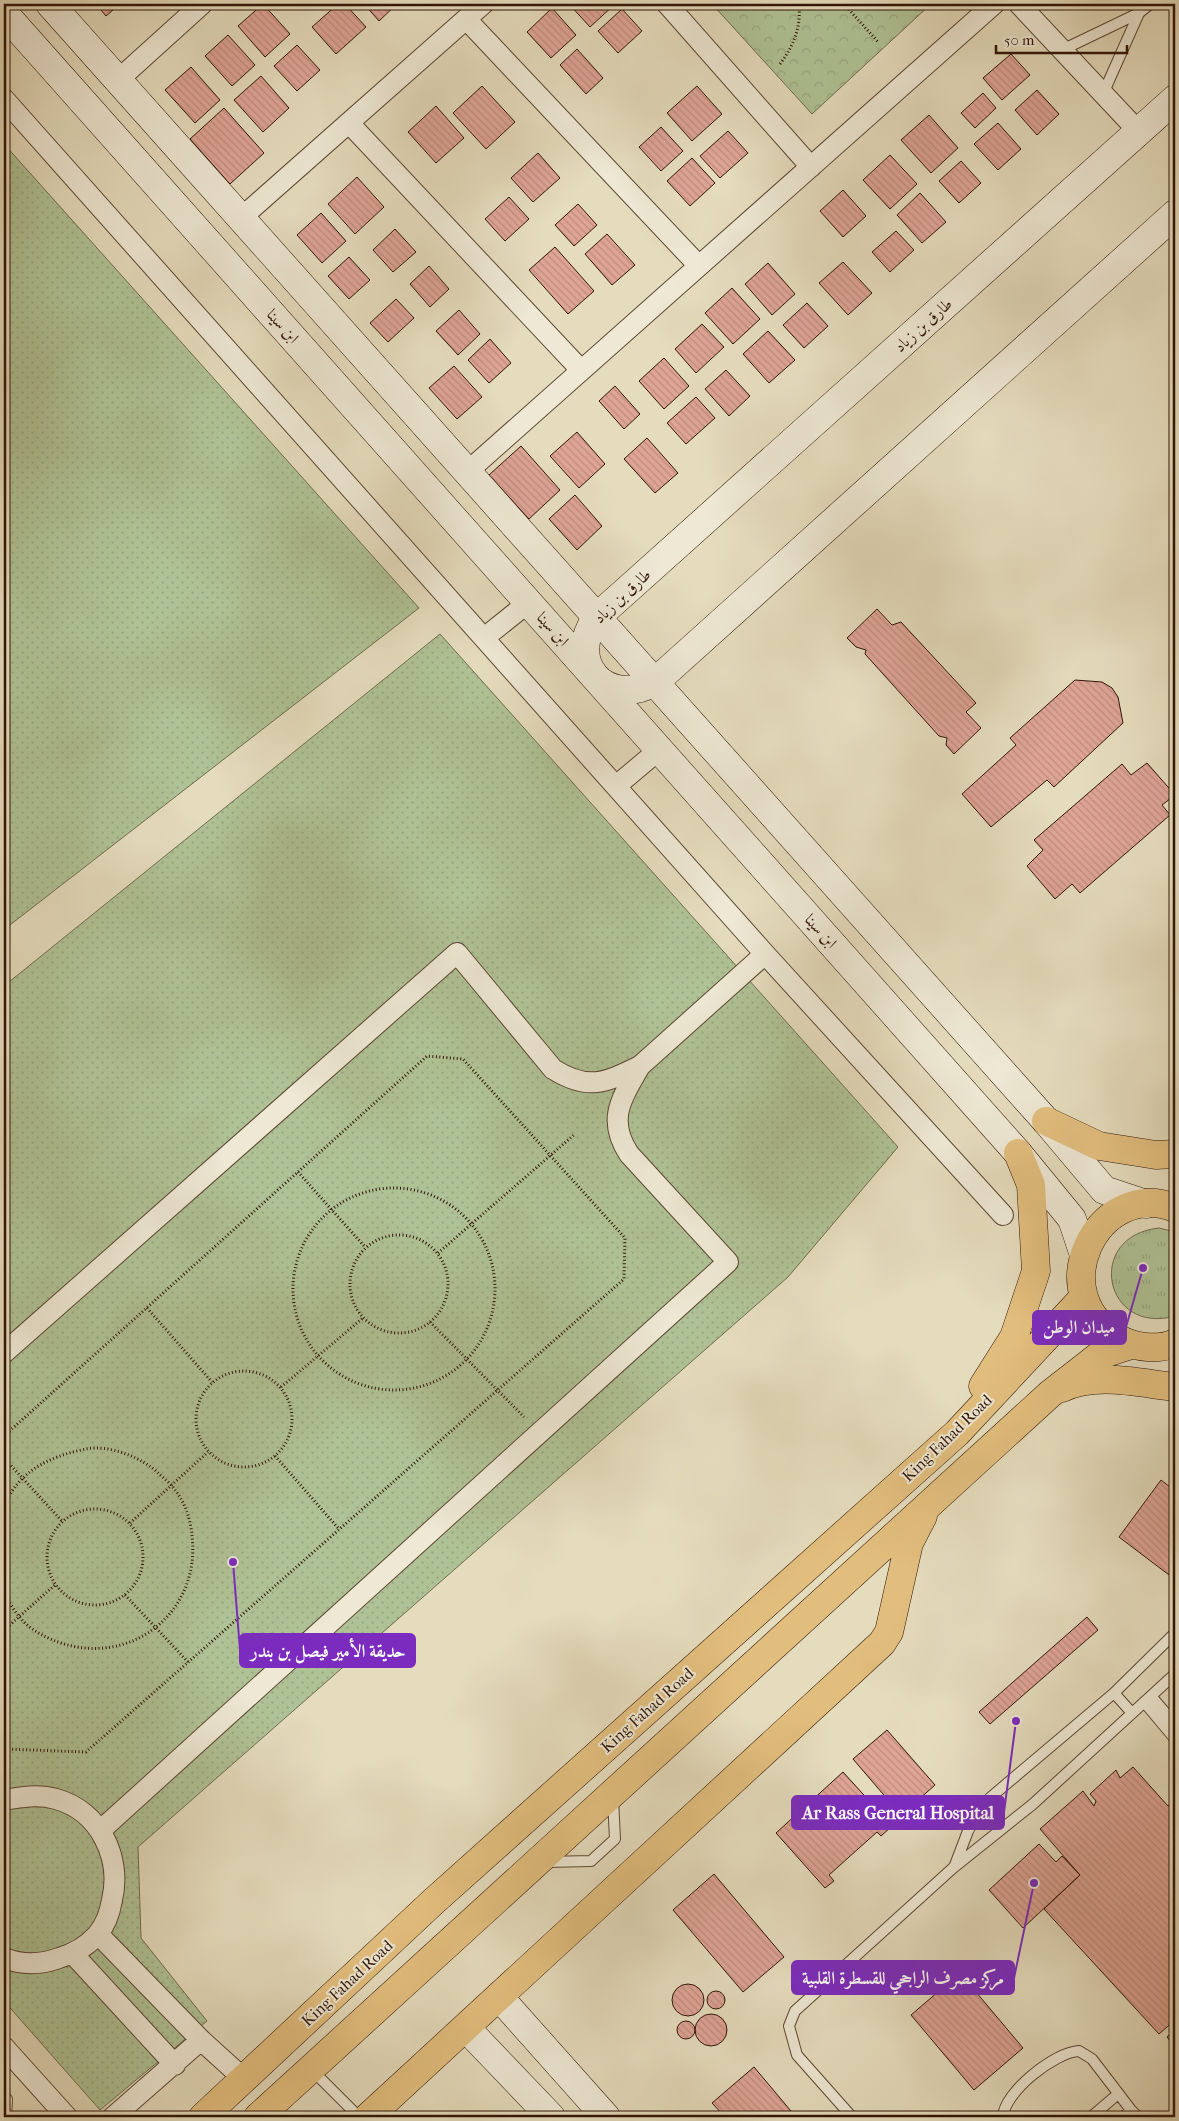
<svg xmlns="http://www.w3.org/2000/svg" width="1179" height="2121" viewBox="0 0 1179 2121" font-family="'IM FELL French Canon',Amiri,serif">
	<defs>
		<pattern id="grass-tufts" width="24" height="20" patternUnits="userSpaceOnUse" patternTransform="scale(1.25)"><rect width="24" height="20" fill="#afc295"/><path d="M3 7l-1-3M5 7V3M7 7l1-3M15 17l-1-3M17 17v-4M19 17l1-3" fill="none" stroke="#97a67f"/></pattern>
		<pattern id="park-crowns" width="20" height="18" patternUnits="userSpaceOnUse" patternTransform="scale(1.25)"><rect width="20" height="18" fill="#afc295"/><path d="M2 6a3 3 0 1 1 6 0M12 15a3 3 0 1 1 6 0" fill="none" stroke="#97a67f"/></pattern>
		<pattern id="garden-dots" width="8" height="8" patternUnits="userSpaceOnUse" patternTransform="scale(1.25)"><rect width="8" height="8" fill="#afc295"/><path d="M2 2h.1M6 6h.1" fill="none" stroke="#97a67f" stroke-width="1.8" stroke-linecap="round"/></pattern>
		<pattern id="building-back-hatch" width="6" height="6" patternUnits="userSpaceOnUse" patternTransform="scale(1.25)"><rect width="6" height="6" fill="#dea495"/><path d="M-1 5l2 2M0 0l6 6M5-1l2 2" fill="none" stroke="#bf8c7f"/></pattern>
	</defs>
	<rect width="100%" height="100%" fill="#e5dcbd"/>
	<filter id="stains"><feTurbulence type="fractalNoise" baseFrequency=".004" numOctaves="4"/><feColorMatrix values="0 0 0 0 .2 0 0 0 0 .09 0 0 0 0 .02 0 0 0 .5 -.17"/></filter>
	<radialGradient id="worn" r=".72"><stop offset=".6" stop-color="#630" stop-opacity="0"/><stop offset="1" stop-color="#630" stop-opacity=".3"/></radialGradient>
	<path fill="url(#grass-tufts)" stroke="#706c4e" d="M1159 1228 1175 1232V1316C1104 1336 1084 1236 1159 1228Z"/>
	<path fill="url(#park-crowns)" stroke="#706c4e" d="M712 4H931L812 114Z"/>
	<path fill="url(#garden-dots)" stroke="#706c4e" d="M4 144 419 608 6 928 4 924Z
		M440 634 898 1147 788 1277 138 1847 141 1938 207 2021 100 2110 4 2001V986Z"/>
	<path fill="url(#building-back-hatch)" stroke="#301506" d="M96 4H120L106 16Z
		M263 4 290 34 265 57 238 26Z
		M338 4H345L366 27 336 54 312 27Z
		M364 4H397L379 21Z
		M569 4H614V5L590 27Z
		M552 8 576 35 551 58 527 32Z
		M622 9 642 31 618 53 598 31Z
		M228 35 255 65 232 86 205 56Z
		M297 45 320 70 297 91 274 66Z
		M577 49 603 78 586 94 560 65Z
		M1011 54 1030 75 1002 100 983 78Z
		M191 67 220 100 195 123 165 90Z
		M261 76 289 108 263 132 234 100Z
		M482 86 515 122 486 149 453 113Z
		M697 86 722 114 692 141 667 113Z
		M1037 90 1059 114 1037 135 1015 110Z
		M983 93 996 108 975 128 961 113Z
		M436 106 464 138 436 163 408 132Z
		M224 108 264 153 230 184 190 139Z
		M929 115 958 148 931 173 901 140Z
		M998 123 1021 149 998 170 974 144Z
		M661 127 683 151 661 171 639 147Z
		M728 131 748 153 720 178 700 156Z
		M538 153 560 178 533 202 511 178Z
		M890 155 917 184 890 209 863 180Z
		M692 158 715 183 690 206 667 181Z
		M961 161 981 183 959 203 939 181Z
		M357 177 384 207 355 234 328 204Z
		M843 190 866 216 843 237 820 211Z
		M920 193 946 222 922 243 897 215Z
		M509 197 529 219 505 241 485 219Z
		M578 204 597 225 574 246 555 225Z
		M321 213 346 241 322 263 297 235Z
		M395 229 416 252 393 272 373 250Z
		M896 231 914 250 890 272 872 252Z
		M607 234 635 265 612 285 585 254Z
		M555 247 594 291 568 314 529 270Z
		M349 257 370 280 349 299 328 276Z
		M843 262 872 293 848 315 819 283Z
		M768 263 795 294 772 315 745 284Z
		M429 266 449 289 430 307 410 284Z
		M732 288 760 319 733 344 705 313Z
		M396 299 414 318 388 342 370 323Z
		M807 303 828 326 804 348 783 325Z
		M459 310 480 334 458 355 436 331Z
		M702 324 724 347 696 373 675 349Z
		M768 331 795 360 769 383 743 354Z
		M490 339 511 363 489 383 468 360Z
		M664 358 689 386 664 409 639 381Z
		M454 366 482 397 457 419 429 388Z
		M726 370 750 396 729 416 705 389Z
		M615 386 640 414 624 429 599 401Z
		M696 397 715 418 686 444 667 423Z
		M577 432 605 464 579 488 550 456Z
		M647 438 678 473 655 493 624 459Z
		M521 446 560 490 529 519 489 475Z
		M575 495 602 526 577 550 549 519Z
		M877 609 892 625 901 622 976 703 966 712 981 728 954 754 946 745 947 738 939 736 865 654 866 650 856 647 847 638Z
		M1075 680 1102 682 1112 688 1118 697 1123 723 1054 787 1047 780 991 827 962 794 1016 745 1010 738Z
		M1147 763 1175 795 1162 805 1170 815 1080 893 1072 884 1055 899 1027 866 1043 850 1034 840 1122 764 1131 775Z
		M1161 1480 1175 1491V1576L1173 1578 1119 1537Z
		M1087 1617 1098 1630 990 1724 979 1712Z
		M887 1730 935 1785 901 1815 853 1759Z
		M1133 1767 1168 1806 1175 1800V2020L1159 2034 1044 1909 1080 1875 1040 1829 1083 1791 1094 1806 1096 1801 1090 1794 1116 1770 1120 1778Z
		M843 1772 892 1826 881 1836 877 1832 829 1875 834 1881 825 1888 776 1833Z
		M1039 1844 1056 1862 1062 1856 1080 1875 1023 1928 989 1890Z
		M714 1874 784 1957 743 1992 673 1910Z
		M960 1973 1023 2048 974 2090 911 2015Z
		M672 2000a16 16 0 1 1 32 0a16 16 0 1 1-32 0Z
		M707 2000a9 9 0 1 1 18 0a9 9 0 1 1-18 0Z
		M695 2030a16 16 0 1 1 32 0a16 16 0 1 1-32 0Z
		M677 2030a9 9 0 1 1 18 0a9 9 0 1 1-18 0Z
		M1175 2030V2047L1167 2037Z
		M754 2067 796 2117H725L712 2103Z"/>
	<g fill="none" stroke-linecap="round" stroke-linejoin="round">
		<g stroke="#5d4734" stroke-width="12">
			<path id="lane" d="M1139 13 1150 4
				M1062 50 1139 13 1103 94
				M1114 1693 1132 1713
				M1151 1696 1175 1724
				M1144 1702 1175 1739
				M546 1862 591 1861 615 1839 613 1799
				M955 1865 968 1831 980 1809 991 1797 1114 1693 1175 1633
				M312 2070 359 2117
				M4 2096 7 2099 6 2117
				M852 2117 797 2055 789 2026 795 2011 953 1868 1033 1804 1175 1674
				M1003 2117C1004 2092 1055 2052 1079 2051L1092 2059 1131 2110
				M1091 2117 1118 2094
				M1123 2117 1131 2110 1138 2117"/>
		</g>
		<g stroke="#5d4734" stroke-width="22">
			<path id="street" d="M667 4 811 167
				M1019 4 1139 132
				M466 19 699 266
				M118 80 202 4
				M4 99 765 954 1003 1215
				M349 123 581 370
				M241 218 483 4
				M467 472 994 4
				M484 638 529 602
				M616 786 660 749
				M640 1066 765 954
				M4 1353 457 953 553 1069C588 1091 605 1083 640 1066 622 1098 606 1119 629 1154L728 1262 101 1830
				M4 1800C21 1797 38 1794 56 1799 100 1811 122 1858 112 1900 110 1912 105 1926 97 1935 87 1946 73 1954 59 1958 40 1965 22 1965 4 1958
				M98 1934 201 2040 244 2079
				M73 1954 175 2065
				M4 2047 67 2117
				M113 2117 201 2040"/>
		</g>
		<g stroke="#301506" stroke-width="29">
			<path id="secondary" d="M50 4 1046 1121 1104 1190 1146 1204
				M4 13 1018 1153 1072 1219 1084 1255
				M1175 99 597 617C564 662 606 709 655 682L1175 214
				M500 1998 606 2117
				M466 2028 551 2117"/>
		</g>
		<g stroke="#301506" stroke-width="29">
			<path id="primary" d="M1046 1121 1099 1146 1156 1155 1175 1154
				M1175 1208C1098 1177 1037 1297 1123 1341 1139 1348 1159 1350 1175 1343
				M983 1386 1014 1337 1036 1271 1031 1185 1018 1153
				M1062 1388C1097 1372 1138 1383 1175 1387
				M203 2117 434 1901 957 1433 1084 1297
				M258 2117 1050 1394 1100 1355 1131 1345
				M368 2117 882 1643 889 1632 909 1543 923 1516"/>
		</g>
		<path stroke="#301506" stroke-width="3" stroke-dasharray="1 2.5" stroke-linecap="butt" d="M844 4 879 43
			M780 64C794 45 801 28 799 4
			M298 1172 365 1247
			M293 1289a101 101 0 1 1 202 0a101 101 0 1 1-202 0Z
			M350 1284a49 49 0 1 1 98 0a49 49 0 1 1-98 0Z
			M438 1253 575 1134
			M147 1308 212 1382
			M430 1322 524 1417
			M196 1419a48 48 0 1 1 96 0a48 48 0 1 1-96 0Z
			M281 1387 363 1318
			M4 1436 427 1056 463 1059 625 1238 624 1279 86 1752 4 1749
			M275 1456 339 1529
			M4 1458 62 1521
			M4 1506C19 1470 51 1456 86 1449 108 1444 144 1458 159 1474 165 1479 171 1484 175 1490 185 1502 191 1521 192 1536 201 1612 131 1668 58 1642 44 1637 27 1628 18 1615 13 1609 8 1600 4 1593
			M47 1557a48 48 0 1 1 96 0a48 48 0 1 1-96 0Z
			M130 1523 208 1452
			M125 1595 188 1662
			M4 1630 55 1585"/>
		<use href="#lane" stroke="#eee8d4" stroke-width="10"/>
		<use href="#street" stroke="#eee8d4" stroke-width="20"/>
		<use href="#secondary" stroke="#eee8d4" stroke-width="28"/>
		<use href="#primary" stroke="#e2be7e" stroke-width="28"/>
	</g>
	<g text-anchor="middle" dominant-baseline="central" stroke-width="4" stroke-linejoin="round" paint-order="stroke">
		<g font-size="16" fill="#301506" stroke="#eee8d4">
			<text transform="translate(923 325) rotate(-42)">طارق بن زياد</text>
			<text transform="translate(283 326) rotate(48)">ابن سينا</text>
			<text transform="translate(622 596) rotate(-43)">طارق بن زياد</text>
			<text transform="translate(553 629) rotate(48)">ابن سينا</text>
			<text transform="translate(821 931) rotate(48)">ابن سينا</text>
			<text transform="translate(947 1438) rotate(-44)">King Fahad Road</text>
			<text transform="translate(647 1710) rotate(-42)">King Fahad Road</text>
			<text transform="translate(347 1983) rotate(-43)">King Fahad Road</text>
		</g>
	</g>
	<path fill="none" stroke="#7b2cbf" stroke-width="2" d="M1143 1268L1126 1327M233 1562L240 1650M1016 1721L1004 1812M1034 1883L1014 1978"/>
	<g fill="#7b2cbf" stroke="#eee8d4" stroke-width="2">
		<circle cx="1143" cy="1268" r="5"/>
		<circle cx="233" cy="1562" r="5"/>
		<circle cx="1016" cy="1721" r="5"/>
		<circle cx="1034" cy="1883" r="5"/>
	</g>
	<g fill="#7b2cbf" stroke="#7b2cbf" stroke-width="2">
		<rect x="1033" y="1311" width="93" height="33" rx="5"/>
		<rect x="240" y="1634" width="175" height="33" rx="5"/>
		<rect x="792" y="1796" width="212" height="33" rx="5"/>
		<rect x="792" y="1961" width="222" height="33" rx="5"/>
	</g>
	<g font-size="18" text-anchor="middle" font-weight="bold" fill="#fff">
		<text x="1079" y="1333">ميدان الوطن</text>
		<text x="328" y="1657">حديقة الأمير فيصل بن بندر</text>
		<text x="898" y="1819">Ar Rass General Hospital</text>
		<text x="903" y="1984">مركز مصرف الراجحي للقسطرة القلبية</text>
	</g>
	<rect width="1179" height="2121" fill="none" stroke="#e5dcbd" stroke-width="20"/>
	<rect x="5" y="5" width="1169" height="2111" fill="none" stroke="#301506" stroke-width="2.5"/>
	<rect x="10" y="10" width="1159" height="2101" fill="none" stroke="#301506"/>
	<path d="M996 45v8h131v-8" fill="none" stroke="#301506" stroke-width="2.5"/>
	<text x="1004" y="45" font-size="15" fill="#301506" stroke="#eee8d4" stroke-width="4" paint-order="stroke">50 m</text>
	<rect width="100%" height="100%" filter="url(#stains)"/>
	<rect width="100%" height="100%" fill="url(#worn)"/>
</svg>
